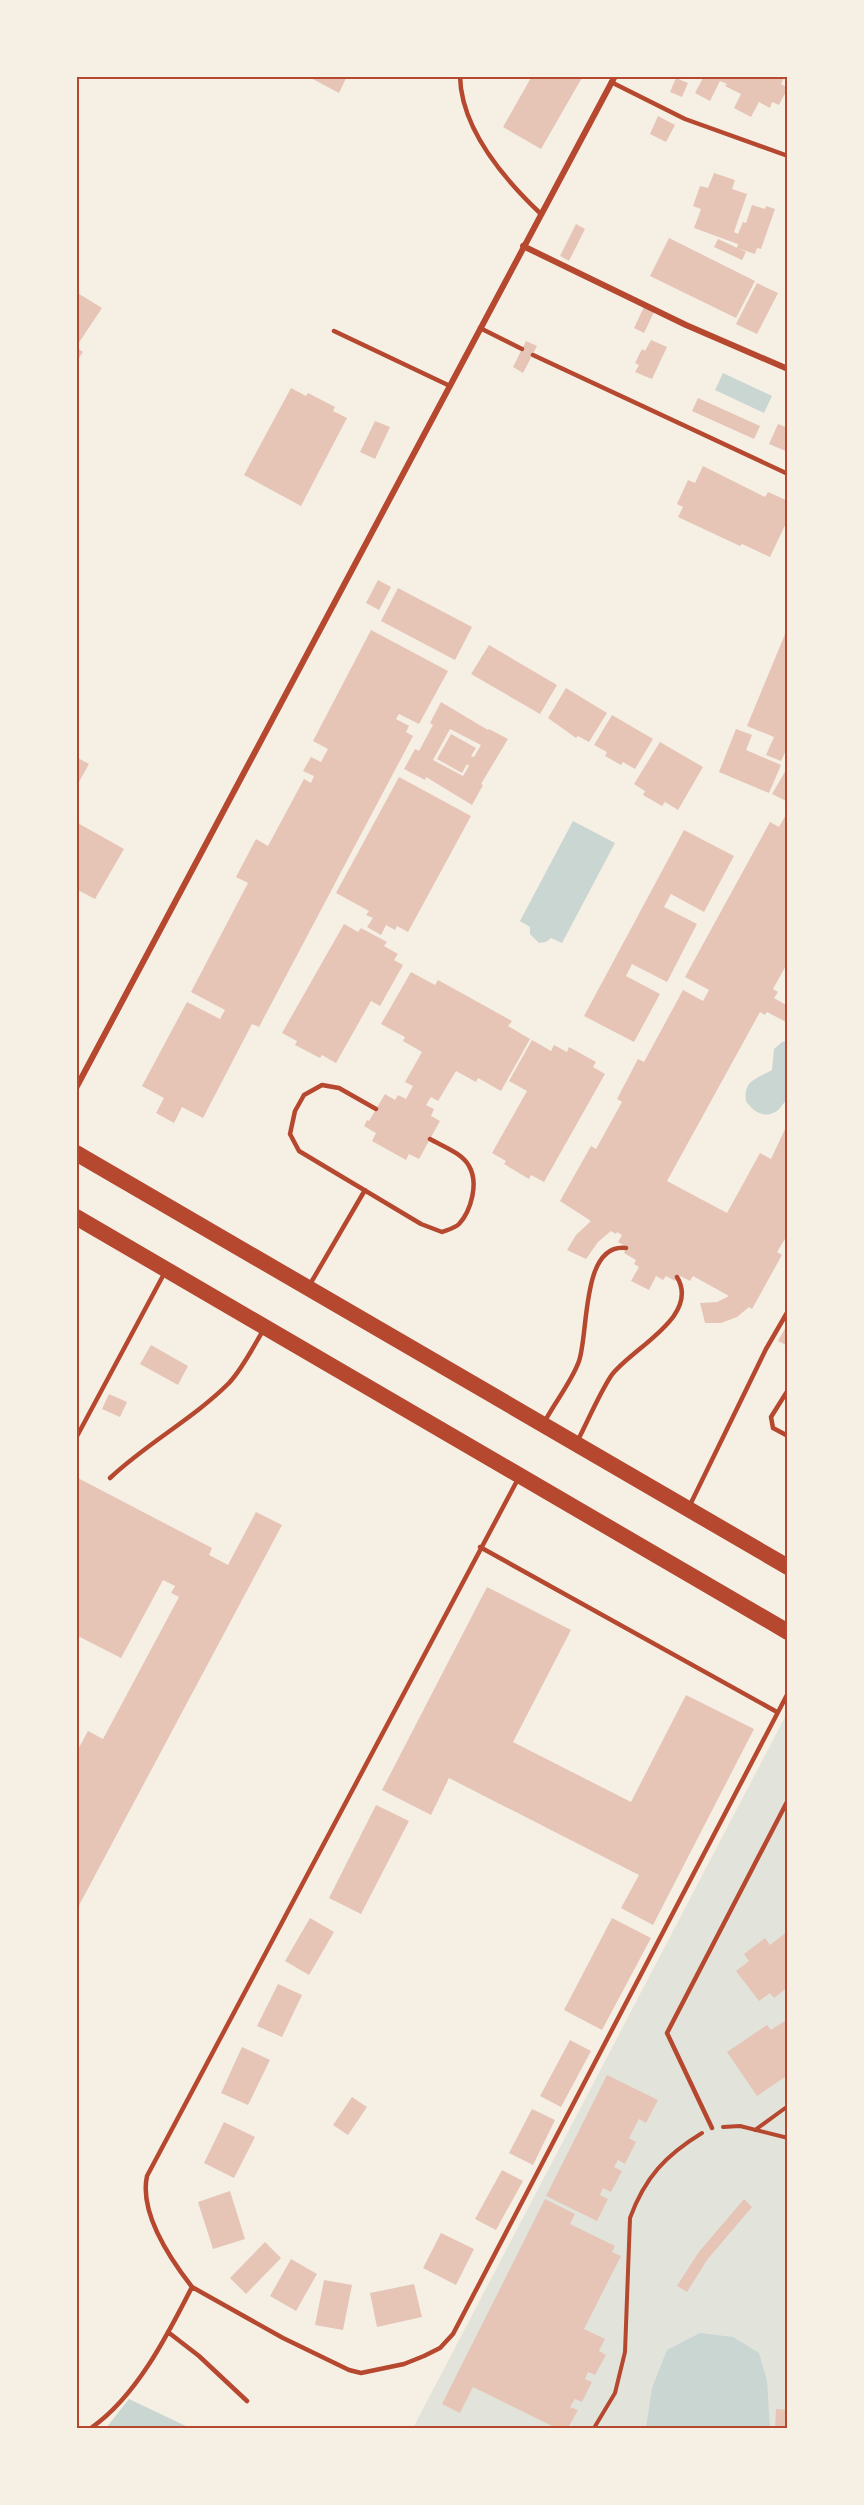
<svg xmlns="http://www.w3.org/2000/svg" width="864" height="2505" viewBox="0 0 864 2505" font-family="Raleway,sans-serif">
	<rect width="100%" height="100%" fill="#f6efe4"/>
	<path fill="#e2e4dc" d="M785 1717 788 1719 787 2428H413Z"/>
	<path fill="#c9d6d2" d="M723 373 772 396 764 413 715 390Z
		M573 821 615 843 562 943 551 938 546 942 539 943 530 934V927L520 921Z
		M787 1041V1100C783 1103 781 1108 777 1111 765 1119 753 1112 746 1101 743 1080 757 1079 772 1070L774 1049 782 1042Z
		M700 2333 733 2337 759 2353 767 2381 770 2428H646L652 2388 667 2350Z
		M129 2399 190 2428H106Z"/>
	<path fill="#e6c5b7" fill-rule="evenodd" d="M307 76H347L339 93Z
		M532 76H583L541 149 503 127Z
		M704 76H785L781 84 788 88 779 105 772 102 770 108 759 102 751 117 734 108 741 94 725 86 727 84 720 81 710 101 695 93Z
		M676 78 688 83 682 97 670 92Z
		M658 116 675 125 666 142 650 134Z
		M714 173 735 180 732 189 747 194 734 232 738 234 743 222 746 223 752 205 765 209 766 206 775 209 761 249 757 248 755 254 737 248 738 244 694 228 701 209 693 206 700 186 708 188Z
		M576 224 585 229 569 261 560 256Z
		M669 238 755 281 736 318 650 276Z
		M718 239 746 252 742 260 714 247Z
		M757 283 778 293 757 334 736 324Z
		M76 292 102 308 76 347Z
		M644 307 654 312 644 333 634 328Z
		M651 340 667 347 652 379 635 372 639 365 635 363 642 349 645 351Z
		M526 341 537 346 523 373 513 367Z
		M76 347 83 352 76 362Z
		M291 388 306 396 308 393 335 407 333 411 347 418 301 506 244 475Z
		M698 398 760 426 754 439 692 411Z
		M375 421 390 427 375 459 360 452Z
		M778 424 788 428V452L769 444Z
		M703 466 765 497 768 492 788 501V519L770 557 742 544 740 546 678 517 683 507 677 504 688 480 695 483Z
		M378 580 391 587 379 610 366 603Z
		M398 588 472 627 455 660 381 621Z
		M788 627V746L781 761 766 755 774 737 747 726Z
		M371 630 448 671 419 724 399 714 396 719 409 726 406 732 413 736 259 1027 252 1024 203 1118 182 1107 174 1123 156 1113 164 1098 142 1086 187 1002 220 1019 225 1010 191 992 248 883 236 877 256 839 268 846 304 779 311 783 314 776 303 771 311 757 321 762 328 749 313 741Z
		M489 645 557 685 540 714 471 674Z
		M566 688 607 713 589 742 578 736 576 738 548 718Z
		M441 702 488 730 489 729 508 739 481 784 483 785 472 805 426 777 425 780 404 769 415 749 419 751 433 725 430 723ZM450 729 481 745 474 757 471 756 476 748 451 734 437 759 462 773 467 764 469 766 463 776 433 760Z
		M612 715 653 739 635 769 623 762 621 765 605 756 607 752 594 745Z
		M736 729 752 735 746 750 781 765 769 793 719 772Z
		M660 742 703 767 678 810 665 802 662 806 643 795 645 791 634 784Z
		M76 757 89 764 76 787Z
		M786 770 788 771V802L772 794Z
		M399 777 471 816 408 932 397 926 395 930 386 925 381 935 367 927 373 918 366 915 369 911 336 893Z
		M788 811V962L773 989 778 992 774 998 788 1006V1023L767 1012 765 1015 760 1012 667 1181 727 1213 760 1153 771 1159 786 1127 788 1234 777 1252 782 1255 752 1309 749 1307 737 1317 721 1323H705L700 1303 717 1302 729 1296 693 1276 690 1281 678 1275 675 1281 666 1276 663 1280 656 1276 649 1290 631 1281 639 1267 634 1264 636 1260 624 1253 627 1247 618 1242 622 1235 617 1232 616 1234 611 1231 598 1242 586 1259 567 1250 576 1235 591 1221 560 1201 591 1146 596 1149 622 1102 617 1099 638 1059 644 1062 683 990 703 1001 709 990 685 977 770 822 779 827Z
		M76 822 124 849 95 899 76 889Z
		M684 830 734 856 704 912 671 894 664 907 697 924 667 982 632 964 626 976 660 994 634 1042 584 1016Z
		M344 924 358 932 361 928 387 942 384 946 398 954 394 960 403 965 380 1006 371 1001 336 1063 322 1055 320 1058 295 1045 297 1041 282 1033Z
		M411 972 435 985 438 980 512 1021 508 1026 530 1039 501 1091 478 1078 476 1082 456 1071 438 1101 431 1097 426 1105 434 1109 431 1116 440 1121 419 1159 409 1154 406 1160 372 1141 376 1133 364 1126 367 1120 369 1121 385 1094 395 1100 398 1095 406 1099 413 1086 405 1082 422 1052 403 1041 405 1037 381 1024Z
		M532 1040 551 1051 554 1045 567 1052 569 1047 596 1062 593 1067 605 1074 544 1182 531 1175 529 1179 504 1164 506 1161 492 1153 527 1091 509 1081Z
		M788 1323V1346L778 1341Z
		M151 1345 188 1366 178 1385 140 1364Z
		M109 1394 127 1402 120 1417 102 1409Z
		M76 1477 212 1548 209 1555 228 1565 256 1512 282 1525 76 1911V1753L88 1731 103 1739 179 1597 171 1593 175 1586 163 1580 121 1658 76 1635V1550L79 1545 76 1543Z
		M487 1587 571 1630 513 1742 631 1802 686 1695 754 1729 653 1925 621 1908 639 1875 449 1778 431 1815 382 1790Z
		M376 1805 409 1821 361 1914 329 1898Z
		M310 1918 334 1932 309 1975 285 1961Z
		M612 1918 651 1938 602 2030 564 2010Z
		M788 1931V1987L774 1998 770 1993 759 2001 736 1971 749 1961 744 1954 765 1938 770 1945Z
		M278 1984 302 1995 282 2037 257 2026Z
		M788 2019V2075L757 2096 727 2052 767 2025 771 2030Z
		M570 2040 591 2051 561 2107 540 2096Z
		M242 2047 270 2060 248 2105 221 2093Z
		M607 2075 658 2100 646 2123 639 2119 629 2138 636 2142 625 2164 618 2160 614 2167 622 2171 611 2192 603 2188 600 2195 608 2199 597 2221 546 2196Z
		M352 2097 367 2107 348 2135 333 2125Z
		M532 2109 555 2120 533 2165 509 2153Z
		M224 2122 255 2137 234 2178 204 2163Z
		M502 2170 523 2181 496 2230 475 2219Z
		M230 2191 245 2239 213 2249 198 2202Z
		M545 2199 575 2214 570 2224 615 2246 612 2252 621 2256 584 2329 605 2339 599 2351 606 2355 595 2375 588 2372 585 2379 592 2382 582 2402 575 2399 570 2407 578 2410 568 2428H556L473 2387 460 2413 442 2404Z
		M744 2199 752 2207 707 2260 687 2292 677 2286 698 2253Z
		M441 2233 474 2249 456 2285 423 2268Z
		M265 2242 281 2258 246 2294 230 2278Z
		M291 2259 317 2274 296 2311 270 2296Z
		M324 2280 352 2285 343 2330 315 2325Z
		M414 2284 422 2317 377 2327 370 2293Z
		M776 2409 788 2410V2428H775Z"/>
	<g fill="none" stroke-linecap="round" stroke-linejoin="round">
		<path stroke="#b5482f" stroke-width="4" d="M723 2127 740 2126 788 2138
			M755 2130 788 2106
			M594 2428 615 2393 625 2352 630 2218C645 2177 666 2155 702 2133"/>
		<path stroke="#b5482f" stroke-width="4.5" d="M460 76C461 129 505 180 541 214
			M611 82 685 119 788 156
			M480 328 522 349
			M334 331 450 386
			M533 355 788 474
			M376 1109 339 1088 322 1085 304 1095 295 1111 290 1134 299 1151 421 1224 442 1232C447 1230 455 1228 459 1224 471 1211 479 1183 469 1166 462 1153 442 1146 430 1139
			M309 1286 365 1190
			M788 1390 771 1417 773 1428 788 1436
			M545 1421C555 1402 572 1381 579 1361 589 1332 581 1243 626 1248
			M76 1438 165 1272
			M577 1442C588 1421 598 1396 611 1376 630 1349 701 1317 677 1277
			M110 1478C147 1443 193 1419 229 1383 243 1368 253 1347 264 1329
			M689 1507 766 1349 788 1311
			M480 1547 777 1712
			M712 2128 667 2033 788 1800
			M192 2287 283 2338 349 2370 361 2373 404 2364 424 2356 440 2348 453 2334 788 1693
			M168 2332 199 2356 247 2401
			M91 2428C136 2397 167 2336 192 2287 171 2260 139 2213 147 2176L518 1479"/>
		<path stroke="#b5482f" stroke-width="6" d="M523 246 686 325 788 369
			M76 1088 615 76"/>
		<path stroke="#b5482f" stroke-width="16" d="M76 1153 788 1567
			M76 1217 788 1632"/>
	</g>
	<rect width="864" height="2505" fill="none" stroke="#f6efe4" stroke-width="156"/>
	<rect x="78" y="78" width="708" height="2349" fill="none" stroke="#b5482f" stroke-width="2"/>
</svg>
